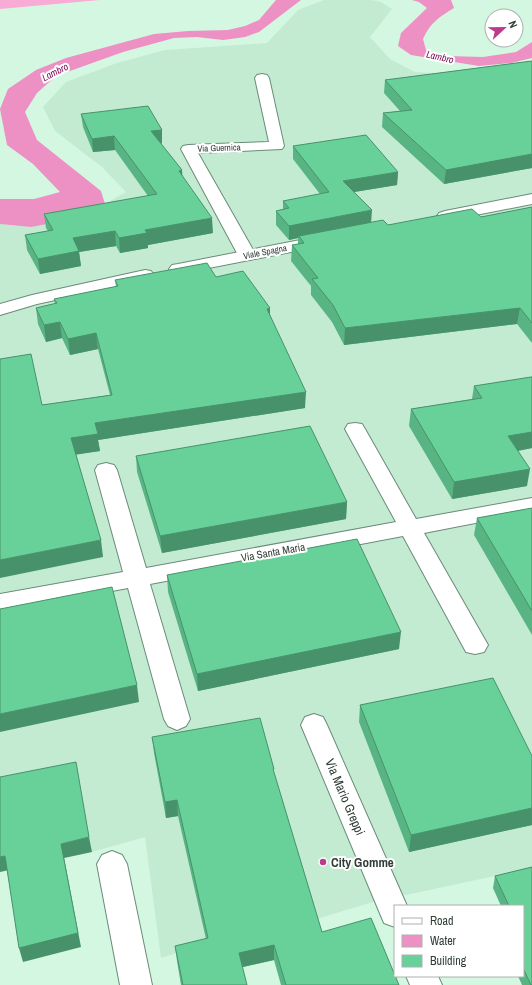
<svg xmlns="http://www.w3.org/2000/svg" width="532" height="985" viewBox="0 0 532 985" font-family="'Archivo Narrow',sans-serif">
	<rect width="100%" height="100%" fill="#d4f7e2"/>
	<path fill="#c2ebd2" d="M324 0H371L381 2 392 9 370 37 390 59 415 72 466 75 532 69V868L373 902 313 920 207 944 161 958 145 837 92 852 0 872V224L31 227 105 204 126 192 102 167 55 131 43 107 66 82 117 63 165 50 267 43 298 10Z"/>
	<path fill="#f8acd5" d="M0 0H100L0 9Z"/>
	<path fill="#ed90c4" d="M276 0H301L259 32 245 37 223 40 197 37 174 38 123 52 56 76 37 93 25 112 37 140 101 191 105 204 78 218 31 227 0 224V199H34L60 192 33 164 7 145 0 109 8 89 36 70 66 58 154 34 188 31 228 30 245 26 259 20Z
		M412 0H451L454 8C439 17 430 23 423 39L426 50 448 56 483 57 516 52 532 42V58L511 63 479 66 411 55 398 46 401 33 427 8 419 2Z"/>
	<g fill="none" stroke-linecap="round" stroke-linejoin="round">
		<g stroke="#6b8b78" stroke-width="2">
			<path id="minor" d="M262 74 267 75 269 78 284 146 282 149 198 153 256 255 253 259 247 260 241 259 238 255 181 149 183 146 188 145 269 142 255 78 257 75Z
				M355 423 362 424 365 429 416 519 532 498V512L424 533 488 645 484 652 475 654 466 652 403 536 150 584 190 719 186 726 177 730 168 726 164 719 128 588 0 612V594L123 572 95 470 98 465 106 463 114 465 117 470 146 568 396 522 345 429 348 424Z
				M314 714 323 717 327 725 407 906H395V927L384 923 301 725 305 717Z
				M112 851 122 855 127 864 152 985H120L97 864 102 855Z
				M406 976H438L442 985H410Z"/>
		</g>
		<g stroke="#6b8b78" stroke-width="2">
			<path id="tertiary" d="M532 194V204L445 221 439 219 437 216 439 213 445 211Z
				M321 236 327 237 329 241 327 245 178 274 172 273 169 269 172 265 178 264Z
				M145 270 151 271 154 275 151 279 37 304 0 315V304L32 295Z"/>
		</g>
		<use href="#minor" fill="#fff" fill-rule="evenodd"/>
		<use href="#tertiary" fill="#fff" fill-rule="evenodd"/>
	</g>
	<path fill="#59b484" d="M532 61V168L444 184 382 127 383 113 400 111 384 93 385 80Z
		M81 114 162 130V143L161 144 182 170V176L213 233 148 245V248L120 253 116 246 79 252 81 266 40 274 27 250 25 235 48 231 46 228 44 214 148 196 115 150 93 152 83 127Z
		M293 146 398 172 397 185 354 192 371 222 388 225 481 217 532 207V343L517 324 344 345 332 322 311 295V286L291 261 292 245 298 244V238L289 240 276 225V211L283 209V201L320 194 293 159Z
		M216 277 270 315 305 408 98 440 100 451 76 454 103 557 42 405 110 395 98 349 70 355 62 338 46 342 38 324 36 308 55 304 54 299 116 287 115 280Z
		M532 377V448L518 451 527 486 452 499 409 426 411 409 472 399 474 386Z
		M136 456 347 502 346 519 162 553 137 472Z
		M532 508V635L474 535 477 518Z
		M167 575 399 649 198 691 168 592Z
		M360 705 532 756V825L409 852 359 722Z
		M152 737 274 774 322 932 399 985H281L274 960 242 967 247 985H181L177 961 175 946 206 939 178 816 166 818 154 753Z
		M532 867V985H522L518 976H523V906H501L493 888 495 876Z"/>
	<path fill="#48926b" d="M162 130V143L152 145 151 131Z
		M114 136 115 150 93 152 92 139Z
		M532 154V168L444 184 446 170Z
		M182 170 183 184 179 171Z
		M398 172 397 185 342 194 343 181Z
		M372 210 371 224 299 236 298 238 289 240V226Z
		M212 218 213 233 148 245V248L120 253 119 238 145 230Z
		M115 231 116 246 79 252 81 266 40 274 38 259 73 238Z
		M270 308V324L267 309Z
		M520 308 517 324 344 345 345 328Z
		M60 322 62 338 46 342 44 325Z
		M96 333 98 349 70 355 68 339Z
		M306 392 305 408 98 440 100 451 74 455 71 438 95 423Z
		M532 432V448L505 453 508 436Z
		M530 469 527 486 452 499 454 482Z
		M347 502 346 519 162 553 160 536Z
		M101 540 103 557 0 578V560Z
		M401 632 399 649 198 691 197 674Z
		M137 685 139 702 0 732V714Z
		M177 800 178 816 166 818 165 802Z
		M532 808V825L409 852 411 835Z
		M89 837 92 852 64 858 81 947 23 962 19 948 61 844Z
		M5 856 9 870 0 872V857Z
		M274 945V960L239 968V953Z"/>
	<path fill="#67d199" stroke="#48926b" d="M532 61V154L446 170 383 113 412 110 385 80Z
		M148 106 162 130 151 131 182 170 179 171 212 218 145 230 147 233 119 238 115 231 73 238 79 251 38 259 25 235 53 230 44 214 157 194 114 136 92 139 81 114Z
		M366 135 398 172 343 181 372 210 289 226 276 211 289 208 283 201 329 192 293 146Z
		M532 207V323L520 308 345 328 333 305 312 279 318 278 292 245 304 243 299 236 383 220 388 225 472 209 481 217Z
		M207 263 216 277 243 271 270 308 267 309 306 392 95 423 98 434 71 438 101 540 0 560V359L31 354 42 405 112 395 96 333 68 339 60 322 44 325 36 308 57 303 54 299 118 286 115 280Z
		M531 377H532V432L508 436 530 469 454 482 411 409 482 398 474 386Z
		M310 426 347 502 160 536 136 456Z
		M532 508V611L477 518Z
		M357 539 401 632 197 674 167 575Z
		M112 587 137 685 0 714V609Z
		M493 678 532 756V808L411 835 360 705Z
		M260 718 274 769H273L322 932 371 918 399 985H286L274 945 239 953 247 985H183L175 946 208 938 177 800 165 802 152 737Z
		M76 762 89 837 61 844 78 933 19 948 5 856 0 857V777Z
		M532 867V985H531L523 968V906H509L495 876Z"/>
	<circle fill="#ba3d8c" stroke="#fff" stroke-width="1.5" cx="323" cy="862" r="4"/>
	<g text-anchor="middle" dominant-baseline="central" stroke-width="4" stroke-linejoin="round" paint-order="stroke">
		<g font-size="9" fill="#303e35" stroke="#fff">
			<text transform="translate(219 148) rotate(-2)">Via Guernica</text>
			<text transform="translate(265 252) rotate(-11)">Viale Spagna</text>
		</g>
		<g font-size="10" font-style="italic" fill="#80135d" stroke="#fff">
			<text transform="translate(440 57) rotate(13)">Lambro</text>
			<text transform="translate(55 72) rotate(-27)">Lambro</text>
		</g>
		<g font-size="11" fill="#303e35" stroke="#fff">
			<text transform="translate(273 552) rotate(-10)">Via Santa Maria</text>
		</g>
		<g font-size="13" fill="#303e35" stroke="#fff">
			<text transform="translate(345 797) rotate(67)">Via Mario Greppi</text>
		</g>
		<g font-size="13" font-weight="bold" fill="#303e35" stroke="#fff" text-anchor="start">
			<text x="331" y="862">City Gomme</text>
		</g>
	</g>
	<rect x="394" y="905" width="130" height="72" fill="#ffffff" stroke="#acb2ae"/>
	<rect x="402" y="918" width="20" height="6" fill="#ffffff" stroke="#acb2ae"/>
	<text x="430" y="925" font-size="12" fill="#303e35">Road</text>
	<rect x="402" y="935" width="20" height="12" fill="#ed90c4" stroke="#acb2ae"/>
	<text x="430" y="945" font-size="12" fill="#303e35">Water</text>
	<rect x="402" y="955" width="20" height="12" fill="#67d199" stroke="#acb2ae"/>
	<text x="430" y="965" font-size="12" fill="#303e35">Building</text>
	<g transform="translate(504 28) rotate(68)"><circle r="19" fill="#ffffff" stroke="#acb2ae"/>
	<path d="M0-3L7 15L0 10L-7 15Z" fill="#ba3d8c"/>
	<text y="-6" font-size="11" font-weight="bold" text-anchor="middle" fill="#303e35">N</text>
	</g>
</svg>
